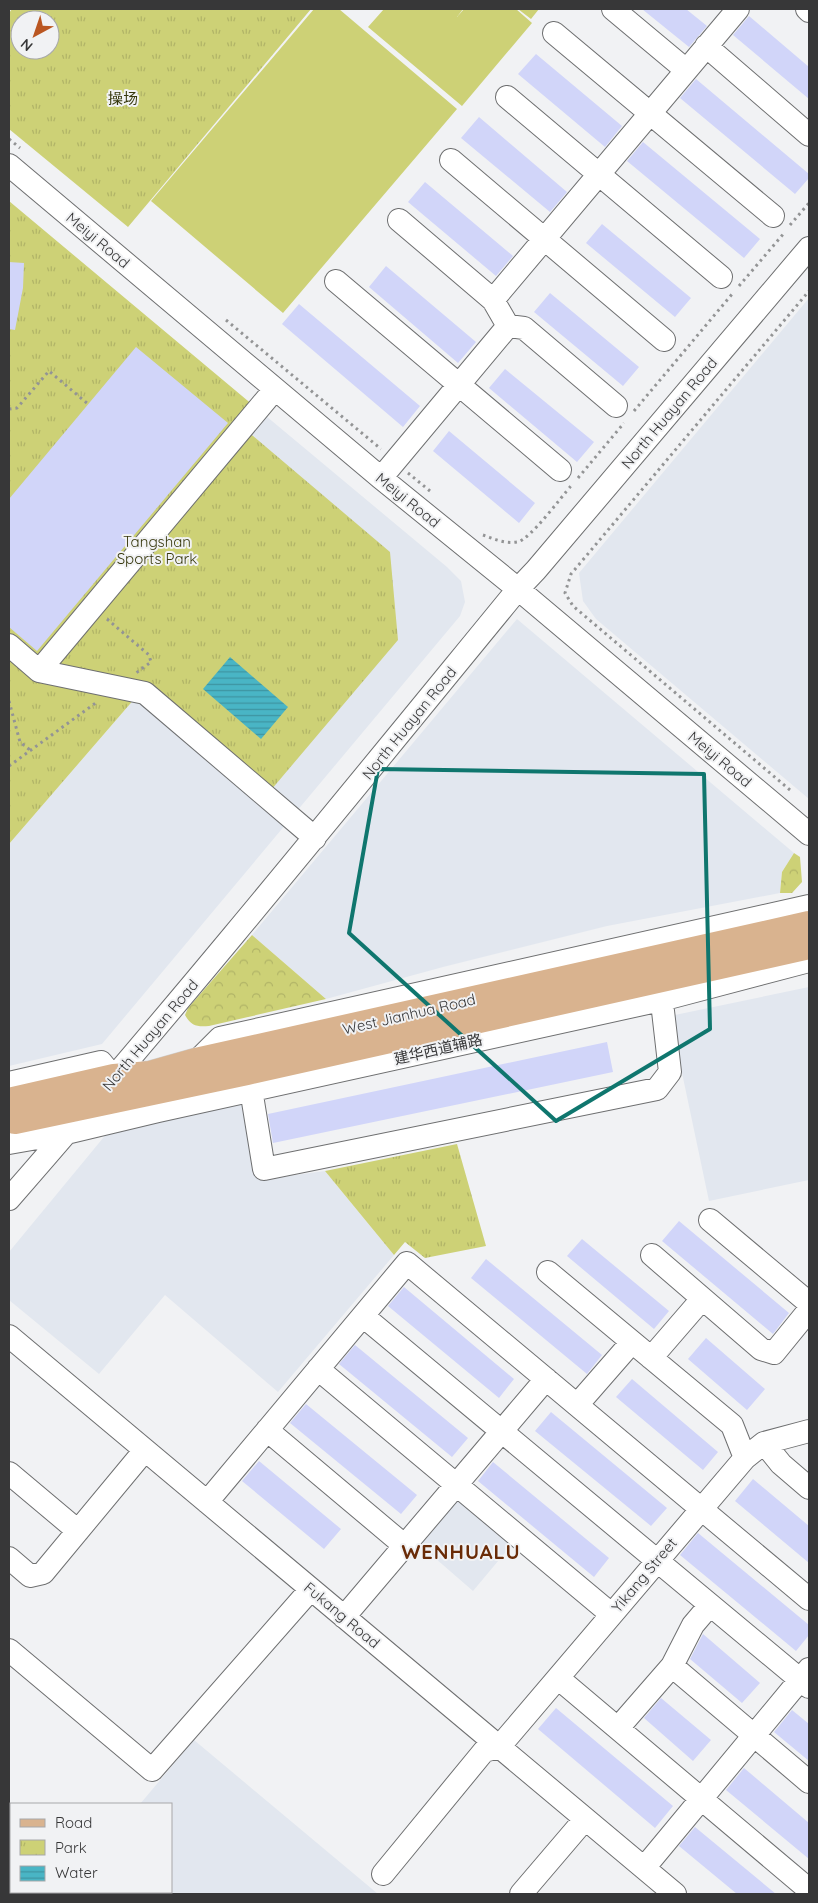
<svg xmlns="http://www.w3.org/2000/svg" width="818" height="1903" viewBox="0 0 818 1903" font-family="Quicksand,'Noto Sans SC',sans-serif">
	<defs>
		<pattern id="forest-crowns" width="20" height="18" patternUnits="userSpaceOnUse" patternTransform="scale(1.25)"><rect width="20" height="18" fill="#cdd176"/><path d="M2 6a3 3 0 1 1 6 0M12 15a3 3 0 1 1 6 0" fill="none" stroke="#b1b467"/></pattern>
		<pattern id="park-tufts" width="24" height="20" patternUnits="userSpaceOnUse" patternTransform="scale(1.25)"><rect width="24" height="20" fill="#cdd176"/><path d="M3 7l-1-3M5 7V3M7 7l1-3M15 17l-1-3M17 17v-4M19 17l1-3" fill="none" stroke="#b1b467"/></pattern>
		<pattern id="water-rules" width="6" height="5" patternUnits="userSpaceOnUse" patternTransform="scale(1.25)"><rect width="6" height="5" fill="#49b5c5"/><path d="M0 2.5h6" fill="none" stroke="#3e94a1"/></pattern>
	</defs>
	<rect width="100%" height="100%" fill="#f1f2f4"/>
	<path fill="#e2e7ef" d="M809 298V799L596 619 583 601 579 573Z
		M254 406 447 567 461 581 465 602 460 616 102 1044 9 1066V844L136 697 238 424Z
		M517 619 794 853 782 872 780 893 607 926 443 967 326 999 252 935Z
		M809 987V1180L709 1201 670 1016Z
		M249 1103 259 1180 325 1171 394 1255 278 1392 165 1295 99 1374 9 1300V1252L108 1132Z
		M465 1491 519 1536 473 1591 420 1545Z
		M194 1740 378 1894H64L66 1892H171V1804H140Z"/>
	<path fill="#cdd176" d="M314 9H339L457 109 283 313 151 201Z
		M384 9H463L457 17 464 9H516L532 23 462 106 368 27Z
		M518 9H539L531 19Z"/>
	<path fill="url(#forest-crowns)" d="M794 853 800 857 802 882 792 893H780L782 872Z
		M252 935 326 999 209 1026C197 1027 191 1026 185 1015L188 1008Z"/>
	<path fill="url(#park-tufts)" fill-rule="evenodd" d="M12 9H311L128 227 9 129V13ZM20 20H50V50H20Z
		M9 201 254 406 239 424 390 552 398 640 260 803 136 697 9 844Z
		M457 1144 486 1246 425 1258 405 1242 394 1255 325 1171Z"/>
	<path fill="url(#water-rules)" d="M230 657 288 707 261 739 203 689Z"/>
	<path fill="#d1d5f9" d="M642 9H686L707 26 689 47Z
		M749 16 809 67V99L733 35Z
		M536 54 622 126 605 147 518 74Z
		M696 79 809 174V178L795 194 680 98Z
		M479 117 567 192 550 212 461 138Z
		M643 142 760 239 744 258 627 161Z
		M425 182 513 256 496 276 408 202Z
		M602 224 691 298 675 317 586 243Z
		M9 262 24 263 23 288 15 330 9 329Z
		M386 266 476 342 458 363 369 287Z
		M550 293 639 367 623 386 534 312Z
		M299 304 420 406 403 427 282 324Z
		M136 347 228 423 37 651 9 627V499Z
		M505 369 594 442 577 462 489 388Z
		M449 431 535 503 519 523 433 451Z
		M607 1042 613 1072 273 1143 268 1114Z
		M679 1221 789 1313 773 1334 662 1241Z
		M582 1239 669 1311 654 1329 567 1256Z
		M486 1259 602 1355 587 1374 471 1278Z
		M404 1287 514 1379 499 1398 388 1306Z
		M706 1338 765 1389 747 1410 688 1359Z
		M355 1345 468 1438 452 1457 339 1364Z
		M632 1379 718 1452 703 1470 616 1397Z
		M306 1404 417 1495 401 1514 290 1423Z
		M551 1412 667 1508 651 1526 535 1431Z
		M259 1461 341 1529 324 1549 242 1481Z
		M493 1462 609 1558 594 1577 478 1481Z
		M753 1479 809 1526V1563L735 1501Z
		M698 1533 809 1625V1635L796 1651 680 1555Z
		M703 1634 760 1683 742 1703 690 1659Z
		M661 1698 711 1740 693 1761 644 1718Z
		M556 1708 673 1806 655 1828 538 1729Z
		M792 1710 809 1724V1761L774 1732Z
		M744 1768 809 1823V1859L726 1790Z
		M695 1827 776 1894H737L679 1846Z"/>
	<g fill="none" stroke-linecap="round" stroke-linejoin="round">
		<g stroke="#6e6f70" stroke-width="24">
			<path id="minor" d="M613 9 686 70
				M807 9 809 11
				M554 33 773 216
				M706 46 809 135
				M507 97 721 277
				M451 160 664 340
				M9 165 381 478 518 589 809 834
				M399 220 493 300
				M336 281 560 470
				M508 326 524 328 616 406
				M381 478 508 326 493 300 738 9
				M9 645 39 671 275 389
				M39 671 145 693 315 838
				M196 1062 220 1038 809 906
				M249 1077 264 1169 657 1089 670 1072 663 1011 657 986
				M9 1083 101 1062 114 1078
				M9 1143 66 1133 158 1111 661 1000 809 961
				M9 1199C183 1000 350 794 518 589L536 570 809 248
				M710 1220 809 1303
				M652 1255 761 1349 774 1353 809 1310
				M548 1272 732 1425 745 1458
				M363 1316 809 1687
				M9 1336 675 1894
				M651 1358 702 1299
				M318 1369 611 1614
				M577 1405 632 1342
				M267 1430 405 1546
				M764 1443 781 1464 809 1488
				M9 1473 78 1531
				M207 1502 407 1263 809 1599
				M9 1558 30 1576 43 1573 145 1450
				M344 1617 546 1379
				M9 1650 152 1770 311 1589
				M672 1666 809 1782
				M558 1678 807 1888
				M618 1728 672 1666 693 1625 710 1605
				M644 1868 809 1669
				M383 1874 484 1751 499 1747 511 1733 745 1458 764 1443 809 1431
				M521 1894 585 1819"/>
		</g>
		<g stroke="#cfcfcf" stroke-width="29">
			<path id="major" d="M9 1102 114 1078 150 1075 196 1062 809 925
				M15 1120 247 1071 809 945"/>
		</g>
		<path stroke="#939495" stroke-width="3" stroke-dasharray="2.5 4" stroke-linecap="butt" d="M9 139 20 148
			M790 225 809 203
			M739 286 785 232
			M226 320 381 449
			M9 409 17 408 49 371 88 404
			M634 411 733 293
			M408 473 430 491
			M578 478 624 423
			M483 535C494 539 505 544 517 542 530 540 561 497 571 486
			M107 619 149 655 151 662 136 673
			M9 701 20 742 30 750
			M9 766 97 702
			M790 790 573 606 565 593 571 574 809 291"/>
		<use href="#minor" stroke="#fff" stroke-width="22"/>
		<use href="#major" stroke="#d9b38f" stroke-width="28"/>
	</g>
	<path fill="none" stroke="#0f766e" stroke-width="4" stroke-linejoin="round" d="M378 769 704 774 710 1029 556 1121 349 933Z"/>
	<g text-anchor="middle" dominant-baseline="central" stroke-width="4" stroke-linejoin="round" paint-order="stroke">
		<g font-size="15" fill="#37380d" stroke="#f1f2f4">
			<text x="123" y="98">操场</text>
			<text x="157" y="541">Tangshan<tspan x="157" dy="17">Sports Park</tspan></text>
		</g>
		<g font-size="15" fill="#373738" stroke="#f1f2f4">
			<text transform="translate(98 240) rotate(40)">Meiyi Road</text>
			<text transform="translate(669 413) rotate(-50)">North Huayan Road</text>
			<text transform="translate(408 500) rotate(39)">Meiyi Road</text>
			<text transform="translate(409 723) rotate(-51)">North Huayan Road</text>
			<text transform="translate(720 759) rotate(40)">Meiyi Road</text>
			<text transform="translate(409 1014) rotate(-13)">West Jianhua Road</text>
			<text transform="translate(150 1035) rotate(-50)">North Huayan Road</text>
			<text transform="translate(438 1049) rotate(-13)">建华西道辅路</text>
			<text transform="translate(644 1575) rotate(-50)">Yikang Street</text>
			<text transform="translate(342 1615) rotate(40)">Fukang Road</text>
		</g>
		<g font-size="20" font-weight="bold" letter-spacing="1" fill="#692b07" stroke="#f1f2f4">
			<text x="461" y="1551">WENHUALU</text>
		</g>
	</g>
	<rect width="818" height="1903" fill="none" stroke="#373738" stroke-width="20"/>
	<rect x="10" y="1803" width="162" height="90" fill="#f1f2f4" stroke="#a7a7a9"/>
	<rect x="20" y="1819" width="25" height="8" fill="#d9b38f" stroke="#a7a7a9"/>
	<text x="55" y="1828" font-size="15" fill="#373738">Road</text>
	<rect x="20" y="1840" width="25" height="15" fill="url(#park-tufts)" stroke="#a7a7a9"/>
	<text x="55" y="1853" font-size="15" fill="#373738">Park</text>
	<rect x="20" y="1866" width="25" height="15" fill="url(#water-rules)" stroke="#a7a7a9"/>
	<text x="55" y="1878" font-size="15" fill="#373738">Water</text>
	<g transform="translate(35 35) rotate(220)"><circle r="24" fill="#f1f2f4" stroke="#a7a7a9"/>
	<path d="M0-4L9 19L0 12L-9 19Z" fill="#ba5621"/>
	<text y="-8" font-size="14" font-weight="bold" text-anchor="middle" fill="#373738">N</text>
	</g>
</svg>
